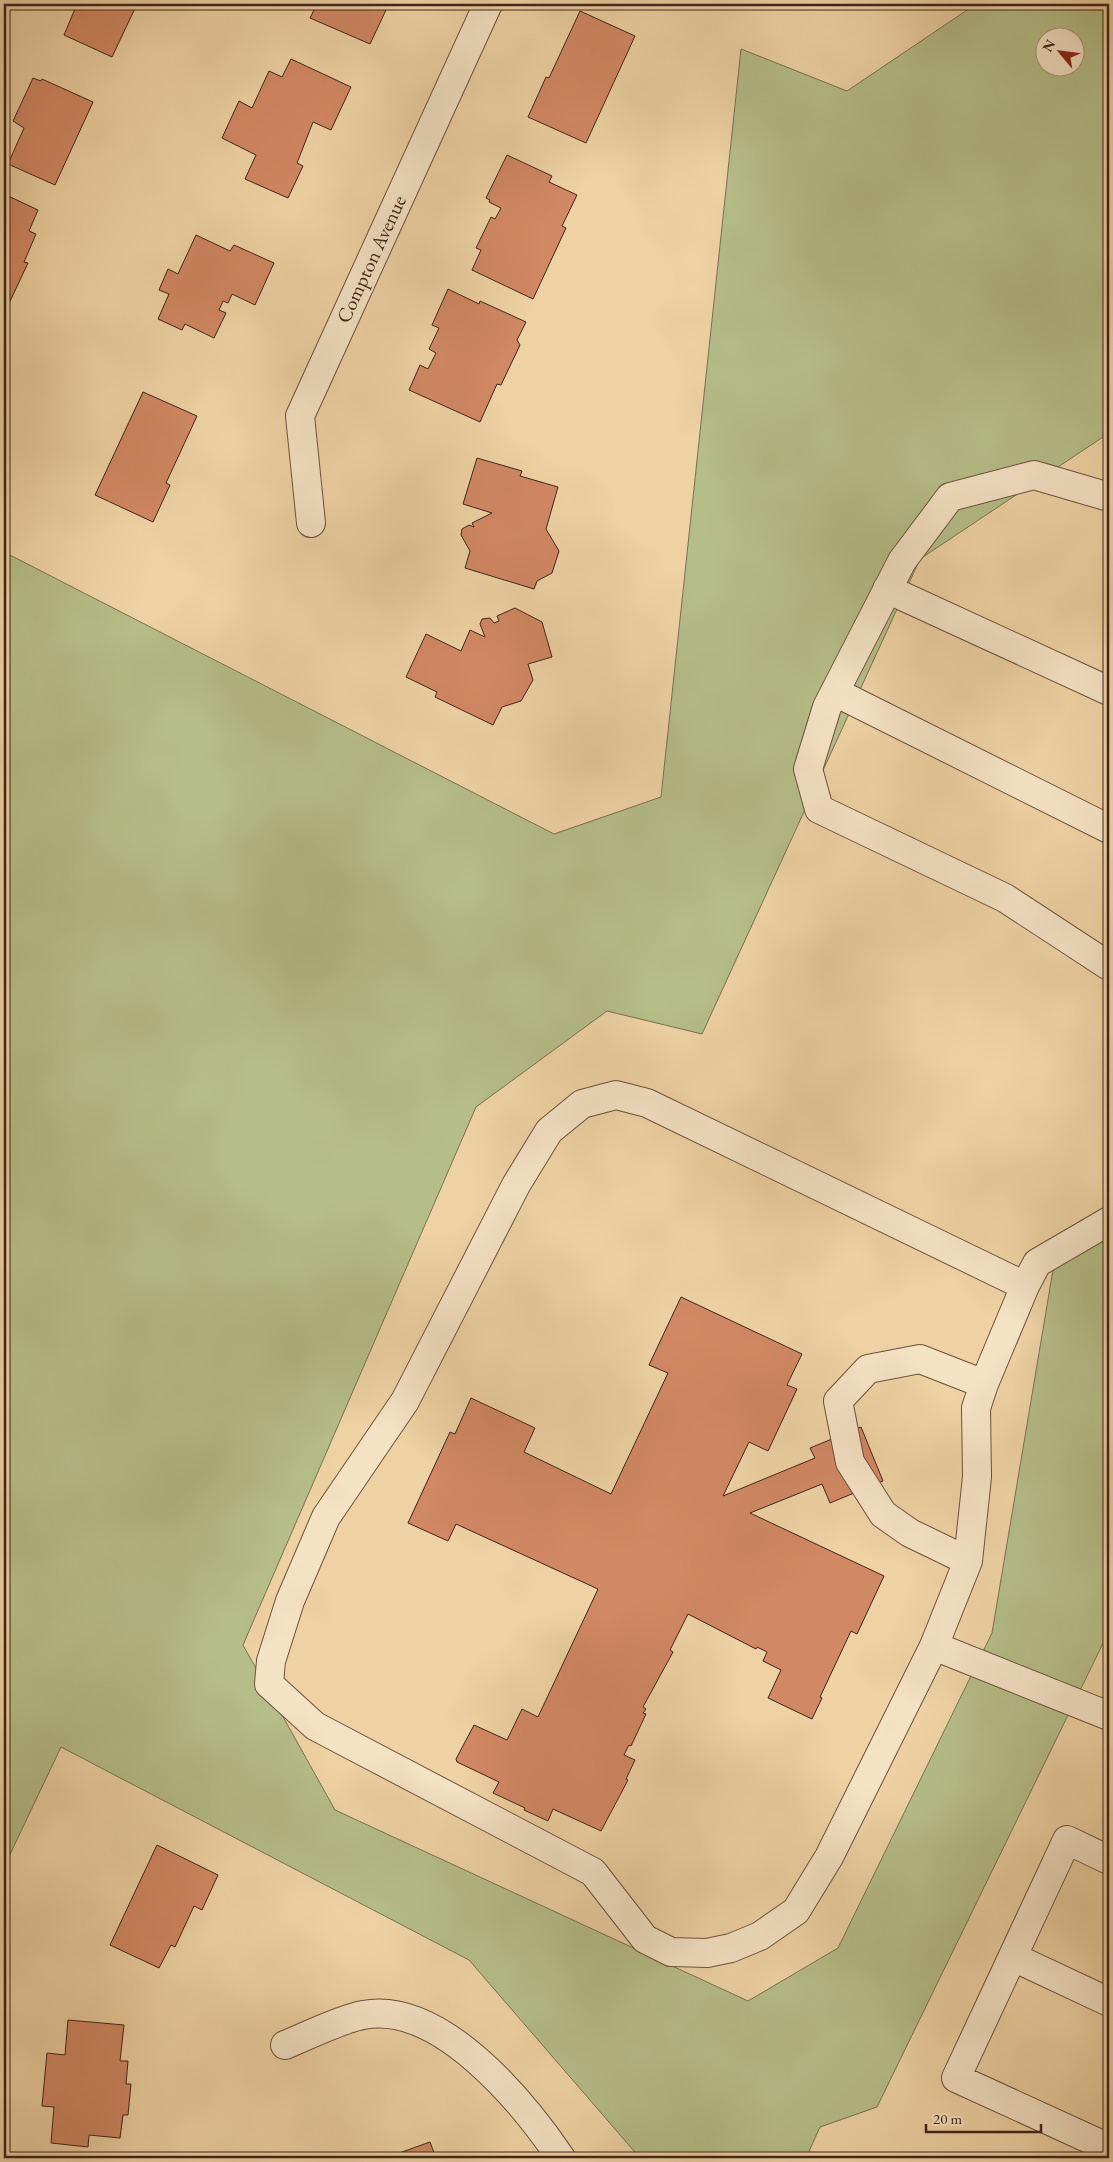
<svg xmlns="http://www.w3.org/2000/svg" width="1113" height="2162" viewBox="0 0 1113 2162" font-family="'EB Garamond',serif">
	<rect width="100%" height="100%" fill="#eed2a4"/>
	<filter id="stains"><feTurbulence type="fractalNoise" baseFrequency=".004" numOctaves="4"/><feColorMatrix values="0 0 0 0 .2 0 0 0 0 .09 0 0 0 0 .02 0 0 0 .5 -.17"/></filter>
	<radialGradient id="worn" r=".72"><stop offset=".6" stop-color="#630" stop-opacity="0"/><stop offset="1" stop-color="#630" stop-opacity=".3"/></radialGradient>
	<path fill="#b5bd88" stroke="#7a7050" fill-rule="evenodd" d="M976 4H1109V433L920 559 702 1034 607 1011 476 1107 243 1645 335 1810 748 2001 838 1948 992 1633 1055 1258 1109 1229V1631L877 2107 820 2127 806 2158H640L469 1960 61 1747 4 1867V552L554 834 661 797 741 49 847 91ZM1046 38H1076V68H1046Z"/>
	<path fill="#d18864" stroke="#402418" d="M77 4H137L112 57 64 35Z
		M317 4H380L378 6 386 10 370 44 310 18Z
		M580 11 635 36 586 143 528 117 546 77 549 78Z
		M291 59 351 87 331 130 313 122 297 163 303 166 288 198 245 179 256 155 222 138 239 101 252 108 269 71 282 77Z
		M33 78 41 81 42 79 93 102 55 185 8 164 24 128 13 121Z
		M507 155 552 176 549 182 577 195 562 226 566 228 533 299 472 270 481 250 476 248 491 217 495 219 501 208 489 202 490 200 486 198Z
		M4 194 38 210 29 231 36 234 24 262 28 263 4 314Z
		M196 235 230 251 234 245 274 263 255 305 232 294 228 303 223 301 219 310 226 313 214 338 185 324 182 330 158 319 169 294 159 290 168 269 178 274Z
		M448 289 479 304 480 301 526 322 517 340 520 345 501 385 497 384 480 422 409 390 420 365 428 369 436 353 429 349 439 328 432 325Z
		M143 392 197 416 166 483 170 485 153 522 95 495Z
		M477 458 522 471 520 476 558 487 546 529 559 551 552 573 537 581 534 589 465 568 470 551 461 535 462 529 469 525 474 527 472 523 492 513 463 504Z
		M515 608 542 622 552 657 528 664 533 680 521 701 502 707 493 725 435 697 437 692 406 677 426 634 461 651 470 630 485 637 480 624 482 619 490 618 494 623 499 621 497 616Z
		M681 1297 802 1354 787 1385 797 1389 768 1451 749 1442 723 1496 815 1458 810 1448 861 1427 883 1481 830 1503 822 1484 750 1513 884 1576 857 1634 851 1631 820 1697 822 1698 812 1719 768 1698 781 1670 763 1661 767 1652 757 1647 756 1649 688 1614 670 1650 673 1652 643 1707 646 1709 643 1713 646 1714 631 1746 629 1745 624 1755 635 1760 626 1779 628 1780 601 1831 553 1809 548 1821 524 1810 525 1808 493 1793 499 1782 457 1762 456 1759 474 1725 507 1740 522 1709 538 1717 598 1589 456 1524 448 1541 408 1523 450 1432 455 1434 471 1398 535 1428 524 1452 611 1494 668 1373 649 1365Z
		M157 1845 218 1875 202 1910 194 1906 175 1947 171 1945 159 1968 110 1945Z
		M68 2020 124 2025 120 2061H128L126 2084H131L128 2115H123L120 2138 89 2135 88 2147 51 2143 54 2107 42 2106 47 2053 65 2055Z
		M430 2142 436 2158H389L388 2157Z"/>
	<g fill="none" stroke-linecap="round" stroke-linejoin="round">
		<g stroke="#6c503b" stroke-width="30">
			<path id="minor" d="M1109 497 1034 475 950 497 902 561 827 707 808 769 819 809 1005 898 1109 966
				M311 523 300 416 488 4
				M887 589 1109 691
				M835 692 1109 829
				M1025 1286 647 1103 616 1095 582 1104 549 1131 516 1185 405 1401 326 1517 290 1601 271 1661 269 1684 315 1726 593 1872 645 1939 671 1952 707 1953 731 1948 760 1936 796 1911 829 1857 934 1646 968 1561 977 1477 976 1408 984 1384 1025 1286 1037 1263 1109 1221
				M968 1561 910 1533 883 1514 850 1462 838 1401 868 1369 920 1359 984 1384
				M934 1646 1109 1716
				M1109 1860 1067 1840 956 2078 1109 2148
				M1013 1957 1109 2002
				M285 2045C307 2036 341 2019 363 2015 440 2000 523 2102 561 2158"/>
		</g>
		<use href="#minor" stroke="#f4e2c4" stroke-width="28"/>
	</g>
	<g text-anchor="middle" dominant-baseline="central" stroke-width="4" stroke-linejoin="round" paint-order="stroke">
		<g font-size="20" fill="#402418" stroke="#f4e2c4">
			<text transform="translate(371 259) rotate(-65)">Compton Avenue</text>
		</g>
	</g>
	<rect width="1113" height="2162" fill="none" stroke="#eed2a4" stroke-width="20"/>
	<rect x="5" y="5" width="1103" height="2152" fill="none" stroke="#402418" stroke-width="2.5"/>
	<rect x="10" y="10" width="1093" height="2142" fill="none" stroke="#402418"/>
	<g transform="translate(1060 52) rotate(299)"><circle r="24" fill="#f4e2c4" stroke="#ac967f"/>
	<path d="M0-4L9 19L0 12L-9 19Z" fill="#8f2418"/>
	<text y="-8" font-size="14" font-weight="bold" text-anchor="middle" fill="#402418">N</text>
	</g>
	<path d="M926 2124v8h115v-8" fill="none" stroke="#402418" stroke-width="2.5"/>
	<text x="933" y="2124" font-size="15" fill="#402418" stroke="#f4e2c4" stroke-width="4" paint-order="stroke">20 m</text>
	<rect width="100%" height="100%" filter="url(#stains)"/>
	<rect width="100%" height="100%" fill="url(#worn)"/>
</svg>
